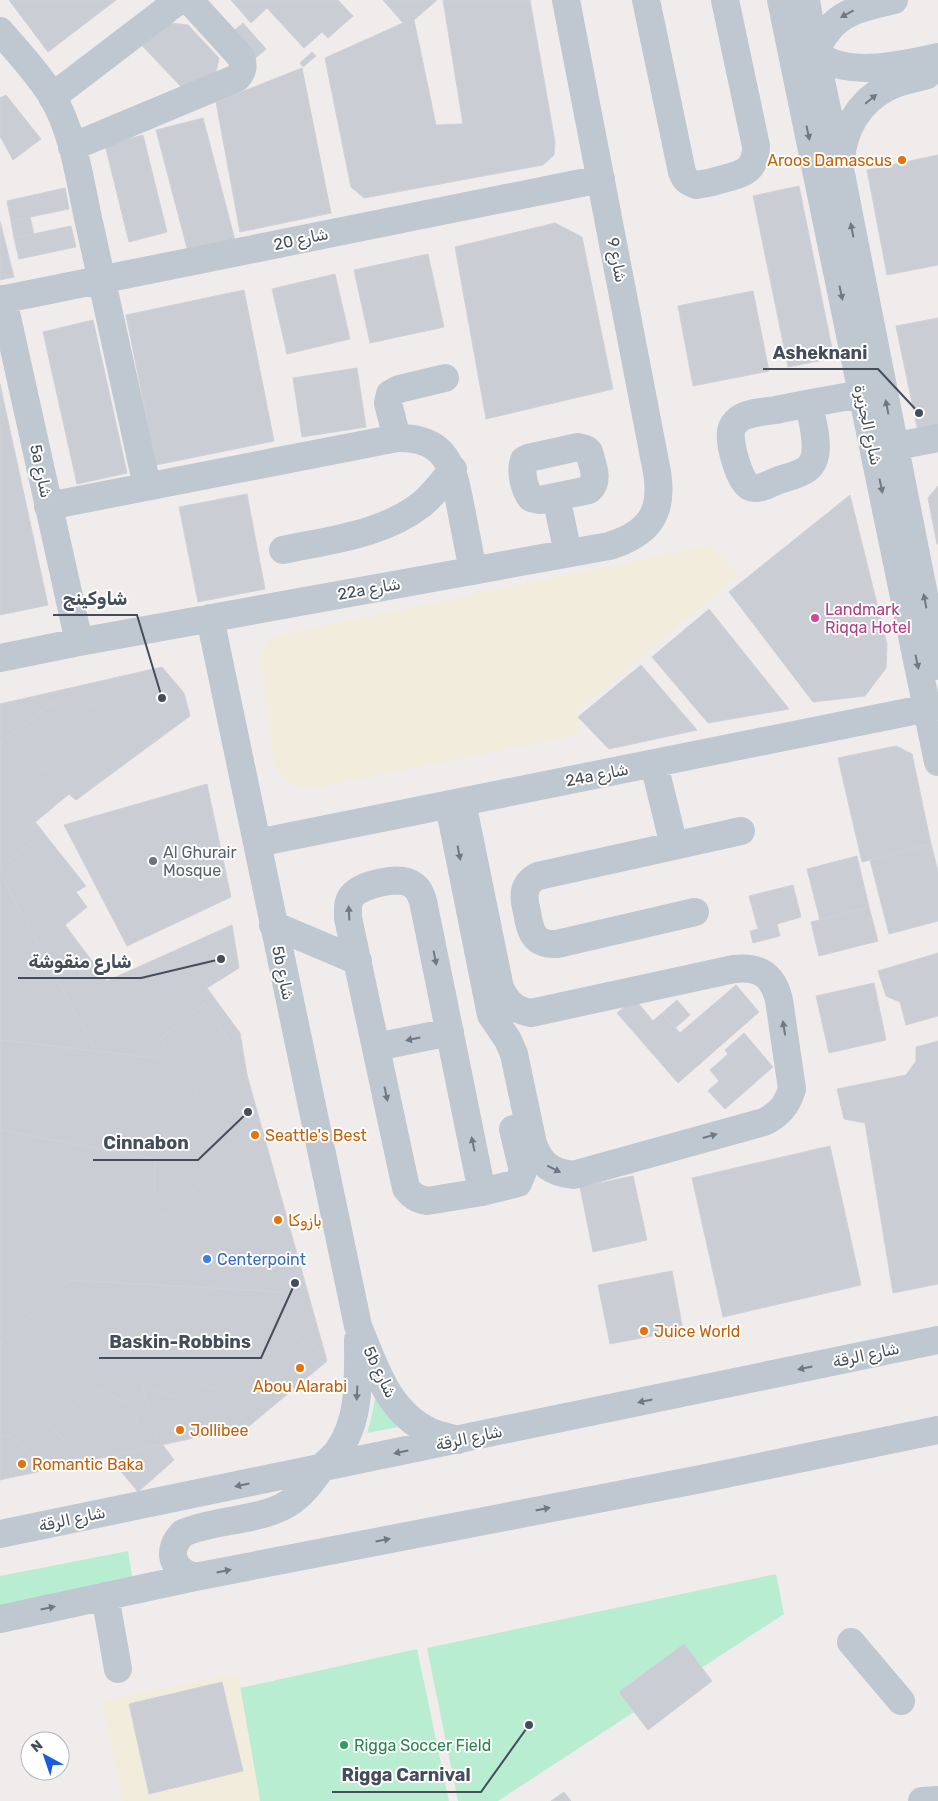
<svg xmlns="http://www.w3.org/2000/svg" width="938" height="1801" viewBox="0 0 938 1801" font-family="Rubik,Cairo,sans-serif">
	<rect width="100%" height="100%" fill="#efeceb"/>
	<path fill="#b9edd2" d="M375 1398 388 1416 399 1427 367 1433 371 1419Z
		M128 1551 133 1581 0 1609V1576Z
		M776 1574 784 1614 498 1801H458L427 1648Z
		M417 1649 449 1801H260L240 1688Z"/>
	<path fill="#f1ecdb" d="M711 545 738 575 576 712 581 734 315 788C295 787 286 784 275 766L260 658C263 647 267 642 276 636Z
		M238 1674 260 1801H122L102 1701Z"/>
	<path fill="#cbcdd4" stroke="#d0d1d8" d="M9 0H116L48 52Z
		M231 0H338L353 16 328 38 322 32 304 48 267 8 251 23Z
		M383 0H437L414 20 436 125 463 124 443 0H530L555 142 554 155 543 165 364 198 351 187 325 58 403 23Z
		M171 23 188 25 219 58 215 77 184 90 136 39Z
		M243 23 266 49 251 62 229 35Z
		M312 52 316 56 303 67 300 63Z
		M302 68 331 213 240 232 216 102Z
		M6 95 41 139 13 160 0 136V98Z
		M203 118 236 244 189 256 156 130Z
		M143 135 167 232 129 242 105 145Z
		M938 155V265L887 275 867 170Z
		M799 186 834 358 788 367 753 196Z
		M65 188 69 209 11 221 7 201Z
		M30 217 34 234 14 238 11 221Z
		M0 221 14 277 0 280Z
		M555 223 582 237 613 389 486 419 455 247Z
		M71 226 76 247 19 259 14 238Z
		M428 254 444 327 370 343 354 270Z
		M335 274 350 339 287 354 272 289Z
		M244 290 274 441 156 465 126 315Z
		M753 291 769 371 693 386 678 306Z
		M938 318V428L918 432 896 326Z
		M93 320 127 473 77 484 43 332Z
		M357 368 366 427 302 437 293 378Z
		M0 384 48 605 0 615Z
		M938 486V544H937L928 498Z
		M247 494 265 589 198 602 179 507Z
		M850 495 887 644 886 668 865 696 813 702 729 592Z
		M709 609 789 709 708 723 652 657Z
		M641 665 697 730 609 749 578 717Z
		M162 667 184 693 190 716 76 800 69 794 35 822 86 886 76 892 87 907 65 925 107 981 232 925 239 968 207 988 240 1033 247 1075 327 1361 249 1426 0 1480V704Z
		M113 692 125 707 137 698 166 732 76 800 43 768 29 781 51 809 35 822 44 833 0 867V744L53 702 61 714 84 697 90 706Z
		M896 746 912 754 931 844 862 862 838 758Z
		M207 784 231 897 127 946 64 825Z
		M931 844 938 871V921L889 934 870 860Z
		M857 856 869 907 820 920 807 869Z
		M0 874 96 1051 0 1040Z
		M793 885 801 917 777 924 780 936 753 943 750 931 758 929 749 896Z
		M869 907 878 941 819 956 811 922Z
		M938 953V1016L906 1025 900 1002 886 996 878 971Z
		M874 983 886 1040 829 1053 816 996Z
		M736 985 759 1012 678 1083 617 1013 634 998 653 1021 662 1013 680 1033Z
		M677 1000 690 1015 675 1028 662 1013Z
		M204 1004 233 1046 203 1073 196 1093 245 1147 163 1216 148 1200 154 1195 155 1159 0 1130V1040L156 1058 169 1052 161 1038Z
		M744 1033 773 1067 725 1109 708 1091 719 1081 710 1070 728 1054 725 1050Z
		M938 1041V1284L893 1293 865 1123 844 1119 837 1089 906 1075 916 1061V1047Z
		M830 1146 861 1285 723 1317 692 1178Z
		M633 1176 647 1240 593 1252 580 1187Z
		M672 1271 683 1330 610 1344 598 1285Z
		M68 1280 284 1292 295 1308 282 1318 307 1349 314 1344 327 1361 249 1426 219 1391 199 1383 178 1398 143 1388 157 1437 174 1460 138 1492 104 1451 138 1421 132 1404 94 1389 50 1426 65 1441 36 1461 10 1435 0 1436V1345Z
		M684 1644 712 1681 648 1730 619 1692Z
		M222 1682 243 1771 149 1794 129 1704Z
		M564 1792 571 1801H551Z"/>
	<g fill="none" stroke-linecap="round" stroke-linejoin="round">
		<path stroke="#bfc7d1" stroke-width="28" d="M646 0 682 172C685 180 688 182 696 185 705 184 714 182 723 179 744 174 756 170 756 146L725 0
			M781 0 938 762
			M806 0 815 53 841 174 938 666
			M0 31C18 52 38 73 52 96 75 135 80 184 90 227 109 313 128 400 147 486
			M807 42C831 83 900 65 938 57
			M812 60C829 15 850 10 894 0
			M52 97 179 0
			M72 147 237 78C243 71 244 66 241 57L189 0
			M841 160C843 130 859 102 886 88 898 81 914 79 927 75
			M3 299 79 642
			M0 300 601 179
			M809 404C812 422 824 456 807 469 799 475 788 477 779 480 771 483 759 491 750 487 739 482 729 443 731 431 732 426 735 422 739 419 748 412 764 412 776 410 804 404 833 399 862 394
			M397 438 388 403 390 394 399 389 445 378
			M578 447 586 449 589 452C592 464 600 481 589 490L540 500 531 498C524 489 520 471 524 460L528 458Z
			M876 450 938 438
			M556 497 568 553
			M48 506 397 438C448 437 453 468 461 509 465 530 469 550 473 571
			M283 550C329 540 383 535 422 504 434 494 443 482 453 469
			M210 618 358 1326C375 1367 388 1413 431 1432 440 1436 449 1437 458 1440
			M0 658 79 642 609 546C648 534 664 514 657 472L566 0
			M654 764 674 846
			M449 805 491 1015 508 1040 514 1054 533 1144C541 1165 551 1172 573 1175L764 1122C780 1114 787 1105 792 1089L779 1000C773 975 759 966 734 969L531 1013C515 1010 507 1003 500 988L462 802
			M257 843 938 706
			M695 912 557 944C534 945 530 932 527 912 523 897 522 884 538 876L741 831
			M273 925 358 961
			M376 1047 450 1032
			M482 1192 423 901C421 895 419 889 413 885 401 875 362 884 352 896 347 902 348 910 348 918L406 1188C412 1196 417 1199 427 1201L482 1192 518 1183 523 1171 513 1129
			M0 1534 938 1340
			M195 1577C171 1570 166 1550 183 1533 214 1520 253 1521 282 1507 300 1498 309 1485 320 1470 325 1463 333 1458 338 1451 361 1419 358 1378 358 1340
			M105 1596 118 1669
			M0 1619 195 1577 701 1479 938 1430
			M851 1642 901 1701
			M922 1801 938 1800"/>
	</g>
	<defs><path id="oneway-solid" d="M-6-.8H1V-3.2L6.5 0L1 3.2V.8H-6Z" transform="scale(1.25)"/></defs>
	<g fill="#6f7883">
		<use href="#oneway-solid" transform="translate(847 14) rotate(151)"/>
		<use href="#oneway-solid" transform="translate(871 99) rotate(-39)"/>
		<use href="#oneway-solid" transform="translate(808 133) rotate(78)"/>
		<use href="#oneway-solid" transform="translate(852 230) rotate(-101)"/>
		<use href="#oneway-solid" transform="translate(841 293) rotate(78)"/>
		<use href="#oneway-solid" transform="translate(887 407) rotate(-101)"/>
		<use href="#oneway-solid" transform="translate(881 486) rotate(78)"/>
		<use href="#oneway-solid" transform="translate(925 601) rotate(-101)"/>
		<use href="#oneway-solid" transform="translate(917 662) rotate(78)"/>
		<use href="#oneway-solid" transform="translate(459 853) rotate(79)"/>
		<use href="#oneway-solid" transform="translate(349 913) rotate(-93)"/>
		<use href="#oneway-solid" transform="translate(435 958) rotate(79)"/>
		<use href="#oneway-solid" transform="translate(784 1028) rotate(-99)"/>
		<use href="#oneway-solid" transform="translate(413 1039) rotate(168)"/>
		<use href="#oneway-solid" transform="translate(386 1094) rotate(78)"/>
		<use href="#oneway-solid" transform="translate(710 1136) rotate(-16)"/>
		<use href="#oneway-solid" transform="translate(473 1144) rotate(-102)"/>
		<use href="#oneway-solid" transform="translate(554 1169) rotate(27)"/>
		<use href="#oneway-solid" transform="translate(805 1368) rotate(168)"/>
		<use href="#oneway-solid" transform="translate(357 1393) rotate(93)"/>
		<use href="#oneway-solid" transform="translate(645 1401) rotate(168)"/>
		<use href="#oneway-solid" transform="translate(401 1452) rotate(168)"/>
		<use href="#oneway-solid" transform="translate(242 1485) rotate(168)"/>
		<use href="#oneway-solid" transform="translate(543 1509) rotate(-11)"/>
		<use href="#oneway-solid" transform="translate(383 1540) rotate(-11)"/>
		<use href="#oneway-solid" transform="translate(224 1571) rotate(-11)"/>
		<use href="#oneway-solid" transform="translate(48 1608) rotate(-12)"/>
	</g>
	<g fill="#e8710a" stroke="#fff" stroke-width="2">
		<circle cx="902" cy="160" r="5"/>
		<circle cx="255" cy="1135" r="5"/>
		<circle cx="278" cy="1220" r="5"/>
		<circle cx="644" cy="1331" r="5"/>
		<circle cx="300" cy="1368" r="5"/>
		<circle cx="180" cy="1430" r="5"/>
		<circle cx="22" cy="1464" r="5"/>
	</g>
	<circle fill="#d1479c" stroke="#fff" stroke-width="2" cx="815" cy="618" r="5"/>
	<circle fill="#6b7280" stroke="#fff" stroke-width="2" cx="153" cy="861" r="5"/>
	<circle fill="#3f7fe0" stroke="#fff" stroke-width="2" cx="207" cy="1259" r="5"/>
	<circle fill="#2e9e5b" stroke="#fff" stroke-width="2" cx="344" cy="1745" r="5"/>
	<g text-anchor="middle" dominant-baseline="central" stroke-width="4" stroke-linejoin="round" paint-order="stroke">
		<g font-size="16" fill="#c56008" stroke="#fff" text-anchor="start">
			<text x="892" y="160" text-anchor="end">Aroos Damascus</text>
			<text x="265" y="1135">Seattle's Best</text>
			<text x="288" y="1220">بازوكا</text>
			<text x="654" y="1331">Juice World</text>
			<text x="300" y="1386" text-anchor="middle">Abou Alarabi</text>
			<text x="190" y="1430">Jollibee</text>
			<text x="32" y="1464">Romantic Baka</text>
		</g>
		<g font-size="16" fill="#444d59" stroke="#fff">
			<text transform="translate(301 239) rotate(-12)">شارع 20</text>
			<text transform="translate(617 260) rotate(79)">شارع 9</text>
			<text transform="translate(868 425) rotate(78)">شارع الجزيرة</text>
			<text transform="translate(41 471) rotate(78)">5a شارع</text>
			<text transform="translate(369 589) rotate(-10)">22a شارع</text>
			<text transform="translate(597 775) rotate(-11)">24a شارع</text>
			<text transform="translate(283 973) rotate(78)">5b شارع</text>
			<text transform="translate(866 1355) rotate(-12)">شارع الرقة</text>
			<text transform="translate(380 1372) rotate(64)">5b شارع</text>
			<text transform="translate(469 1438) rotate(-12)">شارع الرقة</text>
			<text transform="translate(72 1519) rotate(-12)">شارع الرقة</text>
		</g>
		<g font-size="16" fill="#b23c85" stroke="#fff" text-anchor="start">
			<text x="825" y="609">Landmark<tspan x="825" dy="18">Riqqa Hotel</tspan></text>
		</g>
		<g font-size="16" fill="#5b616d" stroke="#fff" text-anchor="start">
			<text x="163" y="852">Al Ghurair<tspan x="163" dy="18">Mosque</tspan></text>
		</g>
		<g font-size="16" fill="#366cbe" stroke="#fff" text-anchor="start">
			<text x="217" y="1259">Centerpoint</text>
		</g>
		<g font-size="16" fill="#27864d" stroke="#fff" text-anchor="start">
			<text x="354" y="1745">Rigga Soccer Field</text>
		</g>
	</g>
	<path fill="none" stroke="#444d59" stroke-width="2" d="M919 413L878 369H763M162 698L137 615H53M221 959L141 978H18M248 1112L198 1160H93M295 1283L261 1358H99M529 1725L481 1792H332"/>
	<g fill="#444d59" stroke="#fff" stroke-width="2">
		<circle cx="919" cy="413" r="5"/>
		<circle cx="162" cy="698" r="5"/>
		<circle cx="221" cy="959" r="5"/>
		<circle cx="248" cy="1112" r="5"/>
		<circle cx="295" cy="1283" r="5"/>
		<circle cx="529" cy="1725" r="5"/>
	</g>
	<g font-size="18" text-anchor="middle" font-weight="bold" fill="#444d59" stroke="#fff" stroke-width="4" stroke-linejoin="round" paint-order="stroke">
		<text x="820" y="359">Asheknani</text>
		<text x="95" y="605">شاوكينج</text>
		<text x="80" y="968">شارع منقوشة</text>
		<text x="146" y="1149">Cinnabon</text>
		<text x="180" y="1348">Baskin-Robbins</text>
		<text x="406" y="1781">Rigga Carnival</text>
	</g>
	<g transform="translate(45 1756) rotate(320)"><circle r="24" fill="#ffffff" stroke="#b4b8bd"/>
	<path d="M0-4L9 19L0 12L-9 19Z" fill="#1a5dda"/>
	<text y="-8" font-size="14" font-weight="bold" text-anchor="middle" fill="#444d59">N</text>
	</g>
</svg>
